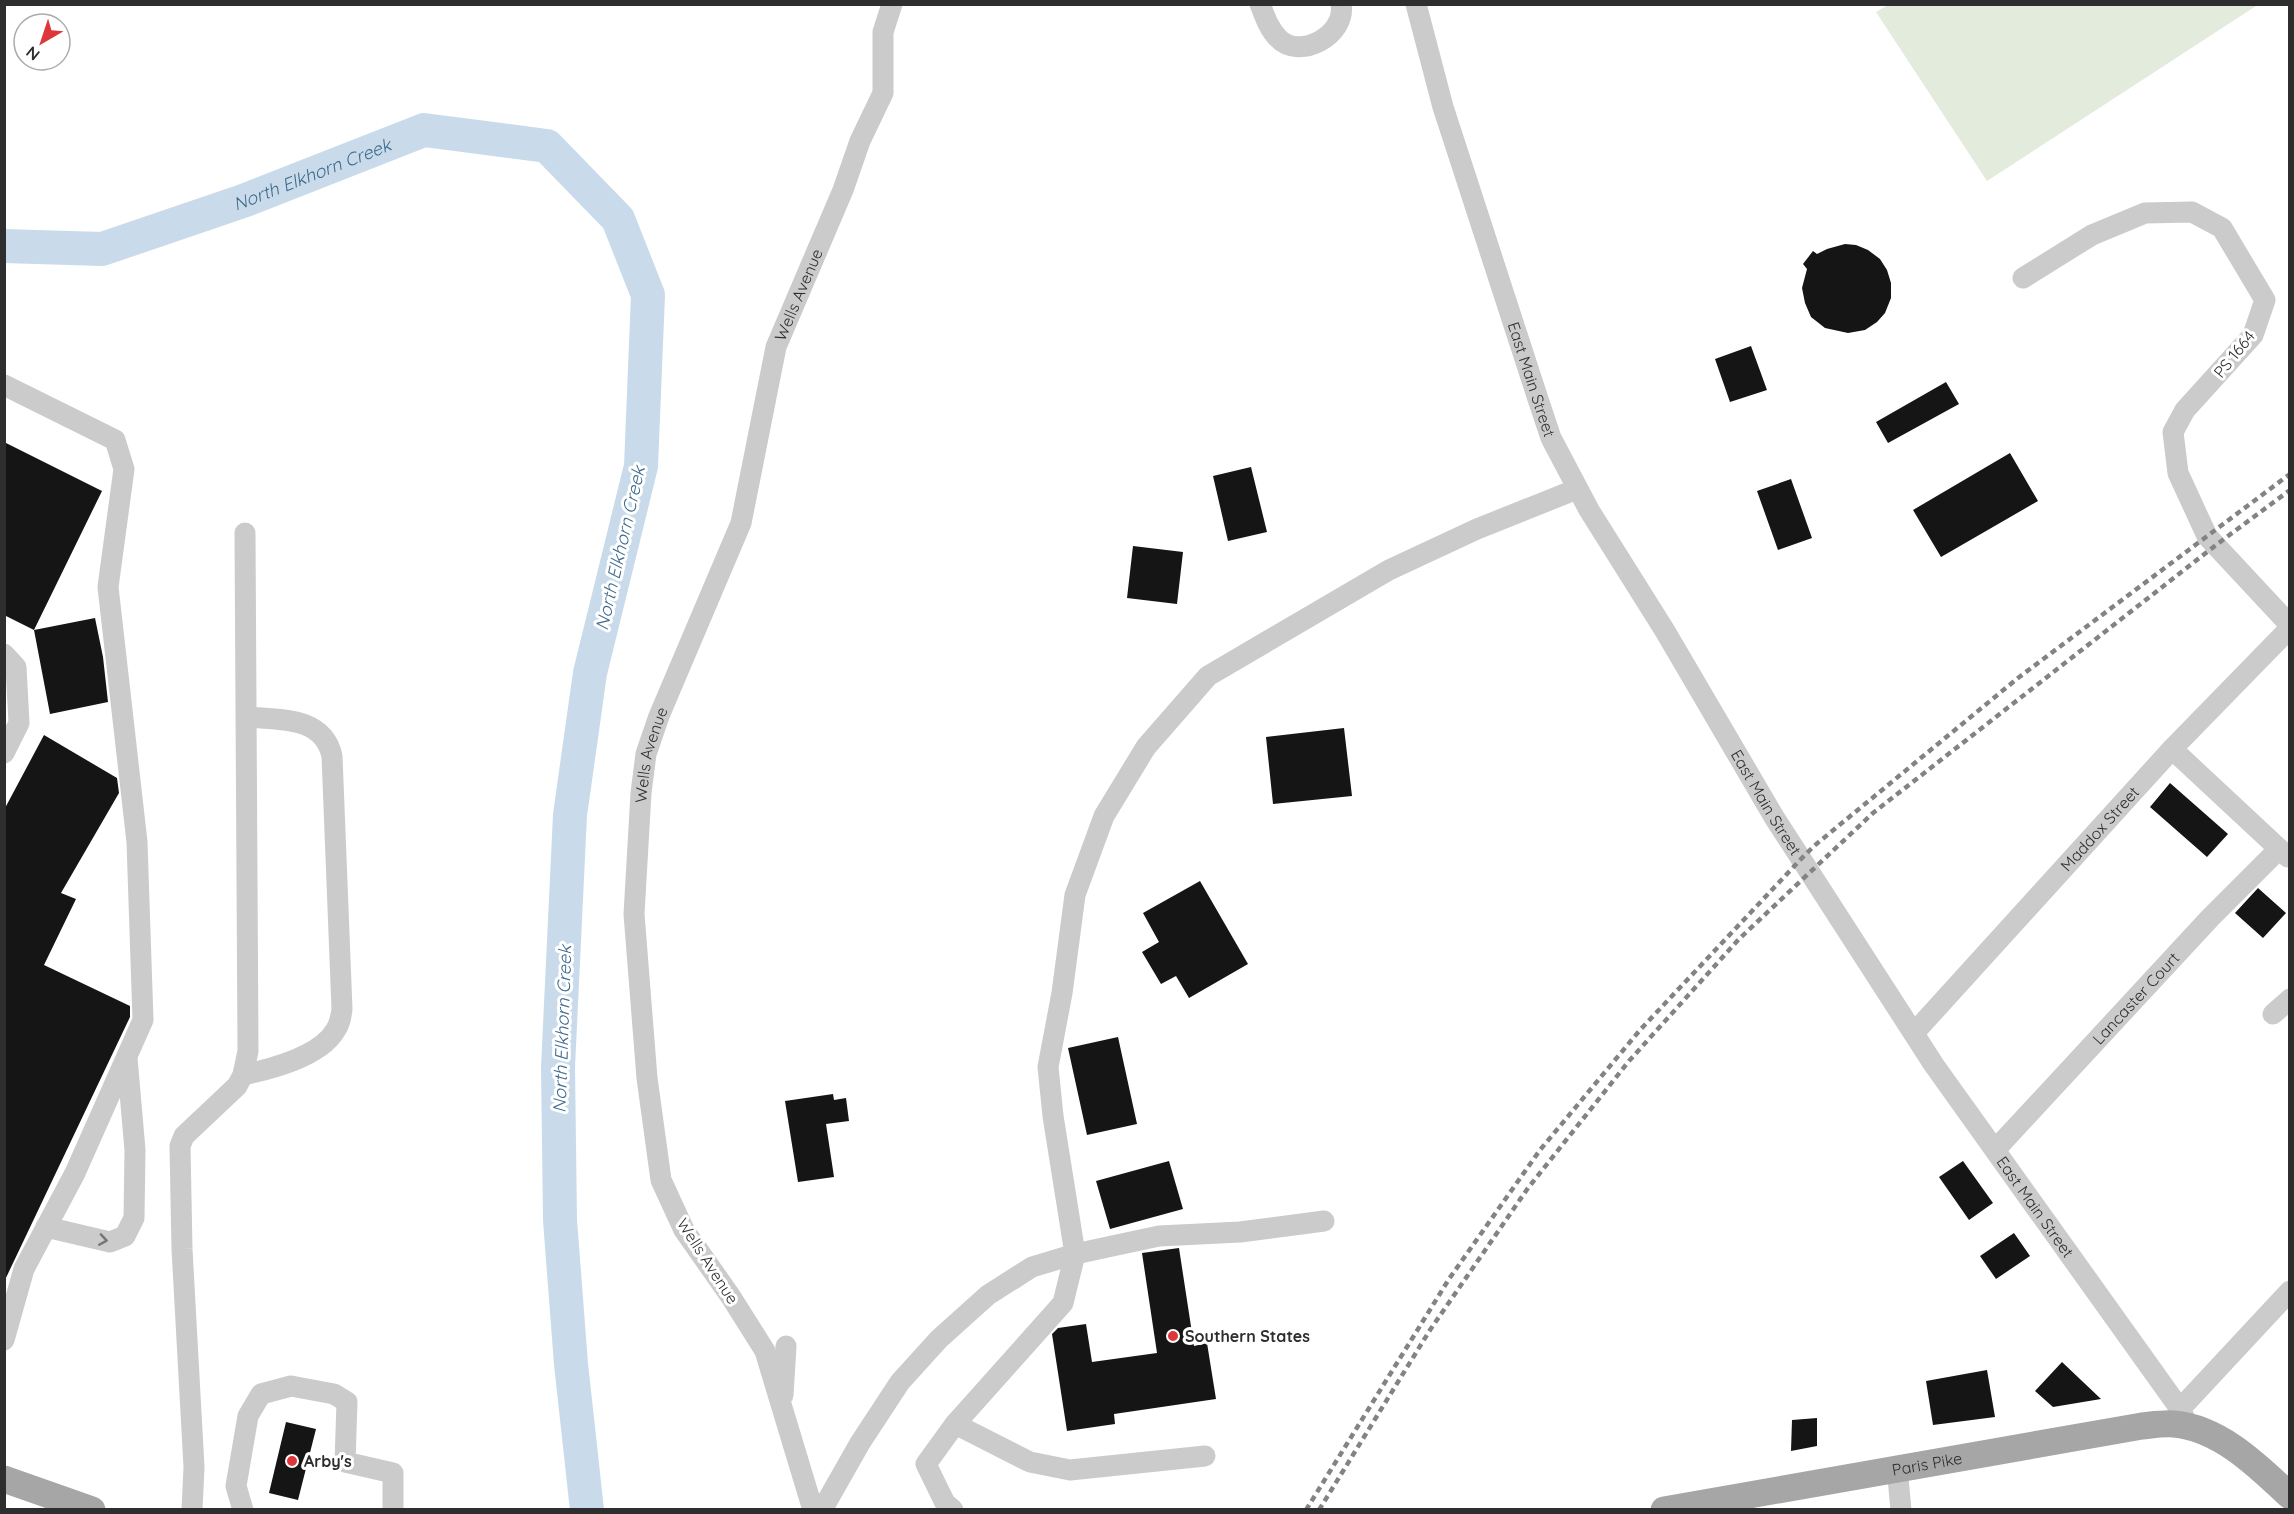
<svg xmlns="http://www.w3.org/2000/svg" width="2294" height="1514" viewBox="0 0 2294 1514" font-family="Quicksand,sans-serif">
	<rect width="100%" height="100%" fill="#fff"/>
	<path fill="#e3ebdc" d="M1888 5 2255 4 2256 6 1987 181 1876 12Z"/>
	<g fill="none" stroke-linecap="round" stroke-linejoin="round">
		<path stroke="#c9dbea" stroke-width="34" id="s1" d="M4 246 102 249 243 201 424 130 547 146 618 219 648 295 641 466 590 673 570 815 558 1067 560 1220 571 1364 587 1510"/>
	</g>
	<path fill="#151515" d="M1845 244 1856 245 1868 250 1880 259 1887 270 1891 283V298L1885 313 1877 322 1865 330 1848 333 1825 328 1811 317 1805 303 1802 288 1807 269 1803 264 1813 251 1817 254 1827 249Z
		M1751 346 1767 390 1730 402 1715 359Z
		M1946 382 1959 404 1888 443 1876 422Z
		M4 442 102 491 34 630 4 615Z
		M2010 453 2038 501 1941 557 1913 510Z
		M1251 467 1267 532 1228 541 1213 476Z
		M1791 479 1812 538 1778 550 1757 491Z
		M1133 546 1183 552 1177 604 1127 598Z
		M95 618 103 657 108 702 50 714 34 630Z
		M1344 728 1352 796 1273 804 1266 737Z
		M44 735 117 778 119 793 61 893 76 899 44 965 130 1006V1017L4 1282V810Z
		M2170 783 2228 834 2207 857 2150 807Z
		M1200 881 1248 964 1189 998 1176 976 1161 984 1142 952 1159 942 1143 913Z
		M2258 888 2286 913 2263 938 2235 913Z
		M1118 1037 1137 1124 1087 1135 1068 1048Z
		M833 1094 834 1100 846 1098 849 1121 826 1124 834 1177 798 1182 785 1101Z
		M1169 1161 1183 1209 1110 1229 1096 1181Z
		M1963 1161 1993 1203 1969 1220 1939 1177Z
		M2014 1233 2030 1256 1996 1279 1980 1256Z
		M1179 1248 1194 1346 1207 1343 1216 1399 1114 1414 1115 1424 1067 1431 1052 1334 1058 1328 1086 1324 1092 1362 1157 1353 1142 1253Z
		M2062 1362 2101 1399 2053 1407 2035 1391Z
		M1987 1370 1995 1417 1933 1425 1926 1381Z
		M1817 1418V1446L1791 1451 1792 1420Z
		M286 1422 316 1429 298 1500 269 1493Z"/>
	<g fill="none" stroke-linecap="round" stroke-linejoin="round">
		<g stroke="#cbcbcb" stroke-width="21">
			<path d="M1260 4C1265 17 1269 29 1278 38 1299 61 1347 35 1341 4"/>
			<path id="s2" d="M1416 4 1443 107 1538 399 1551 438 1589 510 1665 631 1774 817 1934 1065 2180 1409 2189 1427"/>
			<path d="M2023 278 2092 235 2145 213 2192 212 2222 228 2265 300 2253 335 2185 410 2173 432 2178 473 2207 536 2290 625"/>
			<path d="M4 385 115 440 124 469 108 587 137 842 143 1020 75 1173 24 1269 4 1340"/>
			<path d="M4 654 16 667 19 723 4 753"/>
			<path d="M2172 749 2288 857"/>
			<path d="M2273 1014 2290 999"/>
			<path id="s3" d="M1914 1033 2172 749 2290 628"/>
			<path d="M243 1075C271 1069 319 1057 335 1031 340 1024 341 1017 342 1009L332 756C323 716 280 720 247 717"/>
			<path id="s4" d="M1995 1150 2210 918 2279 849"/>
			<path d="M46 1227 110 1242 125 1236 134 1218 135 1150 127 1058"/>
			<path d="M783 1395 786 1346"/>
			<path d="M2180 1409 2290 1291"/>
			<path d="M955 1424 1030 1462 1070 1470 1205 1456"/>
			<path d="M1897 1467 1901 1510"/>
			<path d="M192 1510 194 1467 182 1249 180 1146 184 1136 237 1086 243 1075 248 1051 245 533"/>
			<path d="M243 1510 236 1486 248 1416 261 1394 291 1386 334 1394 347 1402 345 1462 393 1473V1510"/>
			<path id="s5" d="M813 1510 765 1351 731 1297 684 1230 661 1180 647 1078 634 914 641 793 646 754 659 716 741 523 776 347 843 190 860 141 883 93V32L892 4"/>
			<path d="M822 1510 860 1443 900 1382 939 1339 988 1295 1032 1267 1075 1254 1053 1116 1048 1067 1062 993 1075 895 1104 816 1146 747 1208 676 1389 570 1477 529 1577 489"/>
			<path d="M953 1510 945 1503 926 1464 955 1424 1063 1303 1075 1254 1159 1236 1240 1232 1324 1221"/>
		</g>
		<g stroke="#a6a6a6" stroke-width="27">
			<path d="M4 1479 92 1510"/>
			<path id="s6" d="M1664 1510 2142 1426C2152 1425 2164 1423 2174 1424 2220 1428 2258 1466 2290 1496"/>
		</g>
		<path stroke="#838383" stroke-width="4.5" stroke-dasharray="6 4.5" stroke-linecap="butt" d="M1306 1510 1449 1279 1540 1150 1640 1030 1801 859 1814 846 2018 678 2290 474
			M1319 1510 1430 1330 1528 1188 1629 1061 1739 939 1873 813 2216 545 2290 490"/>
	</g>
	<defs><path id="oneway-chevron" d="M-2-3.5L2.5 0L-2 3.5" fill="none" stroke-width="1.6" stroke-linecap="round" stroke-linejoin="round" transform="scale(1.5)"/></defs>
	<use stroke="#757575" href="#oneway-chevron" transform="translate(103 1240) rotate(9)"/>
	<g fill="#dd373b" stroke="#fff" stroke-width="2">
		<circle cx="1173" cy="1336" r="6"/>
		<circle cx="292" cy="1461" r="6"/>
	</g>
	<g text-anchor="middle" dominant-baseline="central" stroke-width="6" stroke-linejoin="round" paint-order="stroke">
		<g font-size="16" fill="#2e2e2e" stroke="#fff">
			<text stroke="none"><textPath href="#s5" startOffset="1281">Wells Avenue</textPath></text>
			<text transform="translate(2234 354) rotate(-51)">PS 1664</text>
			<text stroke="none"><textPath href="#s2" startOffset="393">East Main Street</textPath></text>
			<text stroke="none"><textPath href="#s5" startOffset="795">Wells Avenue</textPath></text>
			<text stroke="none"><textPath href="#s2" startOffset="878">East Main Street</textPath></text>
			<text stroke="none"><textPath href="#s3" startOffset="276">Maddox Street</textPath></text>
			<text stroke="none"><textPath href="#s4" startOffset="207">Lancaster Court</textPath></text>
			<text stroke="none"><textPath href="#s2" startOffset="1364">East Main Street</textPath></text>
			<text transform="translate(708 1261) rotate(57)">Wells Avenue</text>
			<text stroke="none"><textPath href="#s6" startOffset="267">Paris Pike</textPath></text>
		</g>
		<g font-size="16" font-weight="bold" fill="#2e2e2e" stroke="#fff" text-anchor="start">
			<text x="1185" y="1336">Southern States</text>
			<text x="304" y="1461">Arby's</text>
		</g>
		<g font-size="18" font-style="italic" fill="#3f6a8c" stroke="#fff">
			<text stroke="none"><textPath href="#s1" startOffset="321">North Elkhorn Creek</textPath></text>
			<text transform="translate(620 548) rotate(-77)">North Elkhorn Creek</text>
			<text transform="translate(562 1029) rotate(-88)">North Elkhorn Creek</text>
		</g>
	</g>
	<rect width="2294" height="1514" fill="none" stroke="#2e2e2e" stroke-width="12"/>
	<g transform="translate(42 42) rotate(219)"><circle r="28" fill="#ffffff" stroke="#ababab" stroke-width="1.5"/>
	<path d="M0-4.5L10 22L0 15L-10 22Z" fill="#dd373b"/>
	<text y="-9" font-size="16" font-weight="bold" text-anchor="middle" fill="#2e2e2e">N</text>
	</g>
</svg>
